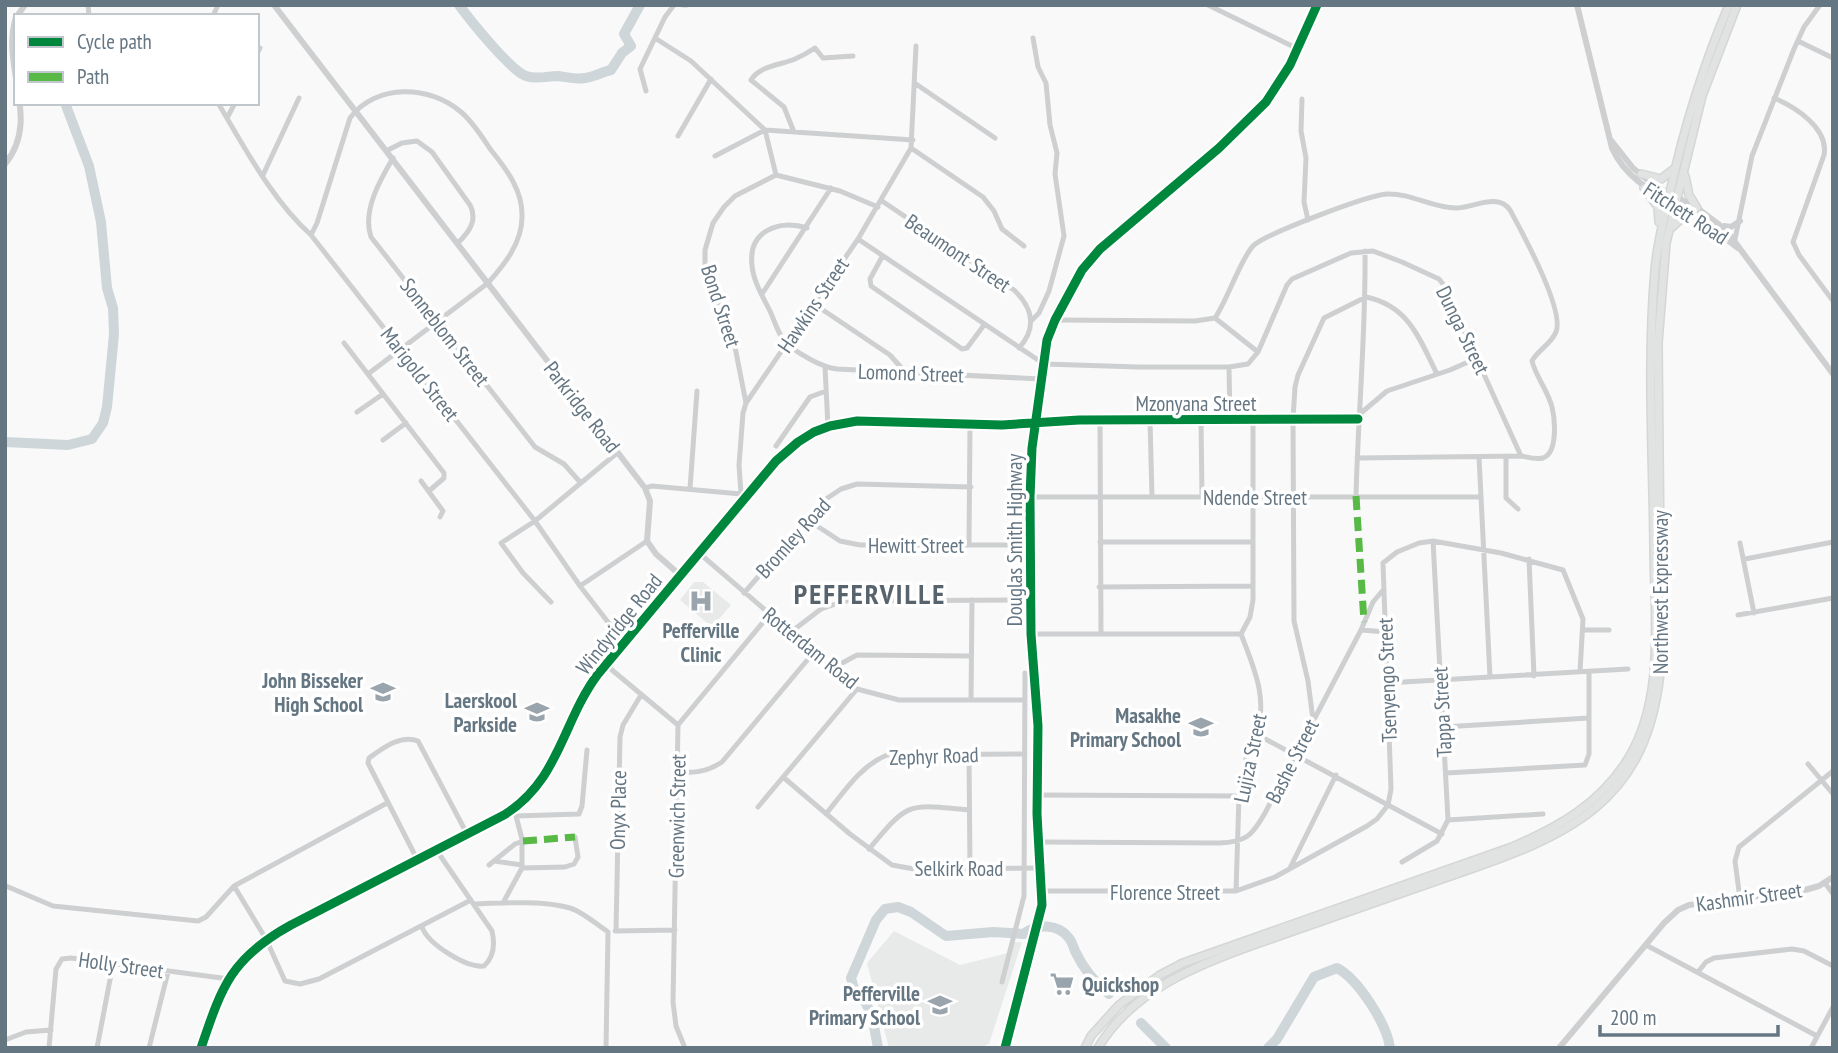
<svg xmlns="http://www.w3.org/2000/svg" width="1838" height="1053" viewBox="0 0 1838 1053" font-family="'PT Sans Narrow',sans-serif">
	<rect width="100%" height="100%" fill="#f9f9f9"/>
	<path fill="#e8e9e9" d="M694 582H703L731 605 712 627 680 600Z
		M894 931 960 965 1008 953 1014 942H1022L989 1044 979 1048H889L867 963Z"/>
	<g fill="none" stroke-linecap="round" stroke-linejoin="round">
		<path stroke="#ced6d9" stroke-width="10" d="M459 5C470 20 511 71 526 76 537 80 547 76 558 76 567 77 575 80 585 78 594 77 602 72 611 70L622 53 631 46 624 34 640 5
			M5 442 68 445 92 439 103 423 107 407 114 334 113 308 107 288 101 222 89 166 65 103
			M1141 1023 1166 1048
			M878 1048 872 1015 864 1000 855 992 851 978 876 920 885 909 898 907 911 912 946 936 993 932 1024 934C1036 923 1058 924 1068 937 1072 941 1073 946 1075 951 1083 968 1095 983 1109 994
			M1268 1048 1277 1039 1314 977 1337 968C1358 979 1387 1024 1390 1048"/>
		<g stroke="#d5d6d7" stroke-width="10">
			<path id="secondary" d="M1641 174 1661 179 1674 169
				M1685 176 1689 195 1697 208
				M1644 188 1658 207 1659 222
				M1671 228 1683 217 1693 214
				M1085 1048 1091 1036 1119 1005 1160 975 1183 963 1512 847C1559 827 1600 804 1628 759 1666 697 1654 616 1654 546 1653 455 1647 362 1655 270 1657 244 1664 218 1670 192 1684 128 1703 66 1729 5
				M1098 1048C1132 990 1199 964 1259 943 1319 922 1379 901 1439 880 1561 838 1650 810 1661 662L1658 343 1666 243 1702 96 1737 5"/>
		</g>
		<path stroke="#cecfd0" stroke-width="5" d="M88 5 89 16
			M683 5H687
			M1208 5 1298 49
			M213 16 218 5
			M655 38 691 61 765 130 776 175
			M1798 41 1833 58
			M257 54 260 48
			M916 84 995 138
			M646 91 640 69 665 17 674 5
			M1774 98C1795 107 1829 128 1824 155L1793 242 1799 255 1833 301
			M1302 99 1301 131 1306 158 1304 202 1308 220
			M218 103C245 148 272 200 311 235L535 521 580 586 625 644
			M227 118 235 103
			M794 132 784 107 751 80C759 66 781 65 795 59 802 56 809 52 815 48L823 58 853 56
			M678 136 711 79
			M911 148 983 197 994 211 1002 229 1024 246
			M388 150 402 143 417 141 432 152 470 205C478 220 469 232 458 243
			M715 156 765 130 913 140
			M393 158C380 180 362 211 371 237L535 447 564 464 580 482
			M263 175 299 98
			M882 201 1014 290C1033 308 1037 328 1019 348
			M807 228C779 219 748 231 752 265 753 281 763 297 770 311 775 322 779 337 788 345 801 355 821 367 837 369L1041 379
			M311 235 317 223 350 118C376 83 430 85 461 112 473 122 482 137 491 150 507 170 523 191 522 217 522 243 504 265 488 283L368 374
			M858 239 1044 364 1138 367H1229L1248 364 1258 352 1287 285 1292 279 1351 253 1373 251 1402 262 1439 279 1443 284 1521 456
			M1734 244 1752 156 1794 49 1804 27 1820 5
			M882 257 870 279 871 286 955 344 962 349 967 348 984 325
			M762 294 831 188
			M814 304 890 355 905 372
			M1215 318 1258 352
			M1055 320 1195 321 1215 318C1228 299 1240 260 1253 246 1265 234 1368 195 1387 194 1411 193 1432 208 1456 208 1473 208 1498 192 1510 210 1522 232 1565 310 1556 332 1551 344 1538 350 1532 361 1536 377 1548 391 1552 407 1555 419 1558 453 1543 458 1536 460 1527 457 1521 456L1357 458
			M1031 321 1039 313 1049 291 1064 236 1055 174 1057 153 1050 125 1046 83 1038 67 1033 38
			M344 343 444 473V478L429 491
			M825 367 828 427
			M1229 367 1230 420
			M746 403 858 239 911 148 916 46
			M357 412 383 394
			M1361 413 1387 391 1450 370 1477 358
			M1150 420 1152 497
			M1100 421 1101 634
			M1201 421 1202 497
			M1035 423 1079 420 1358 419
			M383 440 406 423
			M776 446 810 397 826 391
			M1506 456V498L1518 509
			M1479 457 1490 677
			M421 481 443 511 440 517
			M645 488 652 486 741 494 742 496
			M690 489 697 391
			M741 494 739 465 743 413 746 403 734 342 705 268V250L713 223 724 207 735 196 776 175 840 191 878 207
			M1356 496C1358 414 1366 333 1365 251
			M1030 497H1480
			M808 520 840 541 860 545H1031
			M1100 542H1253
			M1740 543 1754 613
			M969 544 970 425
			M699 553 857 689 899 700H1025
			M1529 559 1534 676
			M1745 559 1833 542
			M580 586 647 541
			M1099 587 1252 586
			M744 593 826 499 841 489 857 484 971 487
			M551 602 523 573 501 543 535 521 617 453
			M1738 615 1833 598
			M1361 630 1373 602 1384 589
			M1584 630H1609
			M791 632 821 609 844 601 1031 600
			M1031 634H1241
			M606 665 678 725
			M833 668 857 655 971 656
			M1386 683 1628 669
			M971 700 972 600
			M1313 720 1308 681 1294 621 1293 419 1295 387 1298 375 1324 318 1366 297C1409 306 1419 338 1437 374
			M1443 727 1589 718
			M1256 734 1442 834
			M969 755 970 869
			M1808 764 1833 794
			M678 772C694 774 709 771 722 762L814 652
			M1446 773 1585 765 1589 754V672
			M783 777 850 834 892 865 914 869 1040 868
			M1037 795 1239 796
			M758 807 857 689
			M826 814C844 792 860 766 887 755L1025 754
			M516 816 579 814 582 806 587 750
			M1448 820 1543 814
			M1038 842 1219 843C1246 842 1252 836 1265 813L1361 630 1386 632
			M869 849C909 801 907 804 969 810
			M418 861 368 763 369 758C383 748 401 734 418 741L467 834
			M494 861 522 865
			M1402 862 1437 841 1448 820 1433 541
			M489 865 515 844 523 841
			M522 868 565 867 574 864 578 857 575 837
			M1290 868 1336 775
			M1825 883 1833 894
			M6 886 53 906 198 921 206 917 234 886 387 803
			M234 886 266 939 285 981 300 984 319 979 471 900
			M1043 891H1236L1275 877 1367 826 1377 819 1388 805 1391 789 1383 563 1397 552 1419 543 1433 541 1501 553 1563 570 1583 619 1580 672
			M1236 891 1239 796C1244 782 1244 768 1247 753 1249 746 1254 741 1256 734 1269 699 1253 666 1241 634L1250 617 1253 600V420
			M1740 899 1735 861 1739 847 1833 771
			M503 903 522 868V839L516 816
			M474 904C501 903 543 900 570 908 583 912 596 924 608 932
			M422 927C428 944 466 968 484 966 494 957 495 944 492 931L437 851
			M615 931 675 930
			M616 931 620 737 623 725 641 695
			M1646 945 1817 1036
			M1698 972 1706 962 1714 958 1792 949 1804 951 1833 966
			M1002 982 1024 896 1025 673
			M5 1040 26 1032 51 1030
			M49 1048 56 969 62 959 71 958 229 979
			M97 1048 113 964
			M149 1048 168 972
			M606 1048 608 932
			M685 1048 676 1026 673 1002 678 725 769 615
			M1811 1048 1833 1007"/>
		<path stroke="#cecfd0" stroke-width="6" d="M274 5 645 488 650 501 647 541 656 554 680 575
			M1577 5 1612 148C1629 186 1666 197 1699 218 1713 226 1725 239 1738 248
			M17 16 25 5
			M1610 139 1633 168 1655 186 1697 208 1726 230 1833 374
			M5 164C42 119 0 67 16 17
			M1724 226 1731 227 1740 221
			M201 1048C222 986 231 958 291 925L504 815 528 798 544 777 586 693 598 674 743 499 776 461 798 442 814 432 830 426 857 421 970 425 1035 423
			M1005 1048 1042 905 1037 814 1038 726 1031 634 1030 497 1032 448 1047 340 1055 320 1082 270 1100 249 1219 148 1266 102 1290 65 1317 5
			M1559 1048 1664 923 1678 910 1689 905 1805 890 1819 886 1833 877"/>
		<use href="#secondary" stroke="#e1e2e2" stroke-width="7"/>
		<path stroke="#58b947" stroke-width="7" stroke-dasharray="14 7" stroke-linecap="butt" d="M1356 496 1364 622
			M523 841 575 837"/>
		<g stroke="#fff" stroke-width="13">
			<path id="cycleway" d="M201 1048C222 986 231 958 291 925L504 815C560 780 562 722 598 674L776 461 798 442 814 432 830 426 857 421 1002 425 1079 420 1358 419
				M1005 1048 1042 905 1037 814 1038 726 1031 634 1030 497 1032 448 1047 340 1055 320 1082 270 1100 249 1219 148 1266 102 1290 65 1317 5"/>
		</g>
		<use href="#cycleway" stroke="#00873e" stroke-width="9"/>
	</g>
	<defs>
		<g id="hospital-bare" transform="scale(1.89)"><path d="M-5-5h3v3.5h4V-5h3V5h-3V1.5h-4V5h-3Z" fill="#99a4ac" stroke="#fff" stroke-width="2.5" paint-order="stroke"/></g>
		<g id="school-bare" transform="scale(1.89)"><path d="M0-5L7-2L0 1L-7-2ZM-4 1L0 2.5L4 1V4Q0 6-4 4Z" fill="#99a4ac" stroke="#fff" stroke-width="2.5" paint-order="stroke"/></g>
		<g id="supermarket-bare" transform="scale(1.89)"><path d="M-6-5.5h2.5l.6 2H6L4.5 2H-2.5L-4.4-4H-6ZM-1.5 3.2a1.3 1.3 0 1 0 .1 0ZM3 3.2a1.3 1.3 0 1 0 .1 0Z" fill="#99a4ac" stroke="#fff" stroke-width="2.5" paint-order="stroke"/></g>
	</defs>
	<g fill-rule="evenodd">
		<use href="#hospital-bare" x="701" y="601"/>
		<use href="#school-bare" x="383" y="692"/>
		<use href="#school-bare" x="537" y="712"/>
		<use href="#school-bare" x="1201" y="727"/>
		<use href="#supermarket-bare" x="1062" y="984"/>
		<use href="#school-bare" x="940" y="1005"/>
	</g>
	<g text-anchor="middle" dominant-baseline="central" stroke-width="7" stroke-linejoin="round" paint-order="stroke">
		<g font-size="21" fill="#657683" stroke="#fff">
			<text transform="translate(1686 213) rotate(33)">Fitchett Road</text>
			<text transform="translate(958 253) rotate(34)">Beaumont Street</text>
			<text transform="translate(813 305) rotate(-56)">Hawkins Street</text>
			<text transform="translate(721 306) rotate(72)">Bond Street</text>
			<text transform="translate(1463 330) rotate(64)">Dunga Street</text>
			<text transform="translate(445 332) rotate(52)">Sonneblom Street</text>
			<text transform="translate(911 373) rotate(2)">Lomond Street</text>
			<text transform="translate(420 374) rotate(52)">Marigold Street</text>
			<text x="1196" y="403">Mzonyana Street</text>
			<text transform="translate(582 407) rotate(52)">Parkridge Road</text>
			<text x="1255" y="497">Ndende Street</text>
			<text transform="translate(793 538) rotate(-48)">Bromley Road</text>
			<text transform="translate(1014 540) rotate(-90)">Douglas Smith Highway</text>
			<text x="916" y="545">Hewitt Street</text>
			<text transform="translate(1660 592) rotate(-90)">Northwest Expressway</text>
			<text transform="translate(619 624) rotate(-51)">Windyridge Road</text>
			<text transform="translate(811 648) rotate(39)">Rotterdam Road</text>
			<text transform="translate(1387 680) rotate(-92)">Tsenyengo Street</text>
			<text transform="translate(1442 712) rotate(-93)">Tappa Street</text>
			<text transform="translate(934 756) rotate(-2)">Zephyr Road</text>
			<text transform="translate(1250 758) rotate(-78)">Lujiza Street</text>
			<text transform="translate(1292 761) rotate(-63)">Bashe Street</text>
			<text transform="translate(618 810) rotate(-89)">Onyx Place</text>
			<text transform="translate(677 816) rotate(-89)">Greenwich Street</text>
			<text x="959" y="868">Selkirk Road</text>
			<text x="1165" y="892">Florence Street</text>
			<text transform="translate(1749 897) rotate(-8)">Kashmir Street</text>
			<text transform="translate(121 965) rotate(8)">Holly Street</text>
		</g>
		<g font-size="21" font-weight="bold" fill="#657683" stroke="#fff" text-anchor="end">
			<text x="701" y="630" text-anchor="middle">Pefferville<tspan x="701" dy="24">Clinic</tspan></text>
			<text x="363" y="680">John Bisseker<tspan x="363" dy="24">High School</tspan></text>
			<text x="517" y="700">Laerskool<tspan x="517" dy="24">Parkside</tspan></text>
			<text x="1181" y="715">Masakhe<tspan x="1181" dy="24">Primary School</tspan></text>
			<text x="1082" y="984" text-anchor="start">Quickshop</text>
			<text x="920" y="993">Pefferville<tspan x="920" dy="24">Primary School</tspan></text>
		</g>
		<g font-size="28" font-weight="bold" letter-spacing="2" fill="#57646e" stroke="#fff">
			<text x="870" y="593">PEFFERVILLE</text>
		</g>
	</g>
	<rect width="1838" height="1053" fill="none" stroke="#657683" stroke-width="14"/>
	<rect x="14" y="14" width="245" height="91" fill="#ffffff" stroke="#c1c8cd" stroke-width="2"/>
	<rect x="28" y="37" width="35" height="10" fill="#00873e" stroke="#c1c8cd" stroke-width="2"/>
	<text x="77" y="49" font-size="21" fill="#657683">Cycle path</text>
	<rect x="28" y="72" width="35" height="10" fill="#58b947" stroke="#c1c8cd" stroke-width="2"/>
	<text x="77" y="84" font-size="21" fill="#657683">Path</text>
	<path d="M1600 1025v10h178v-10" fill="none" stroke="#657683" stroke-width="3.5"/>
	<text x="1610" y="1025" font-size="21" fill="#657683" stroke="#ffffff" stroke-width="5" paint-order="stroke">200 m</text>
</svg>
